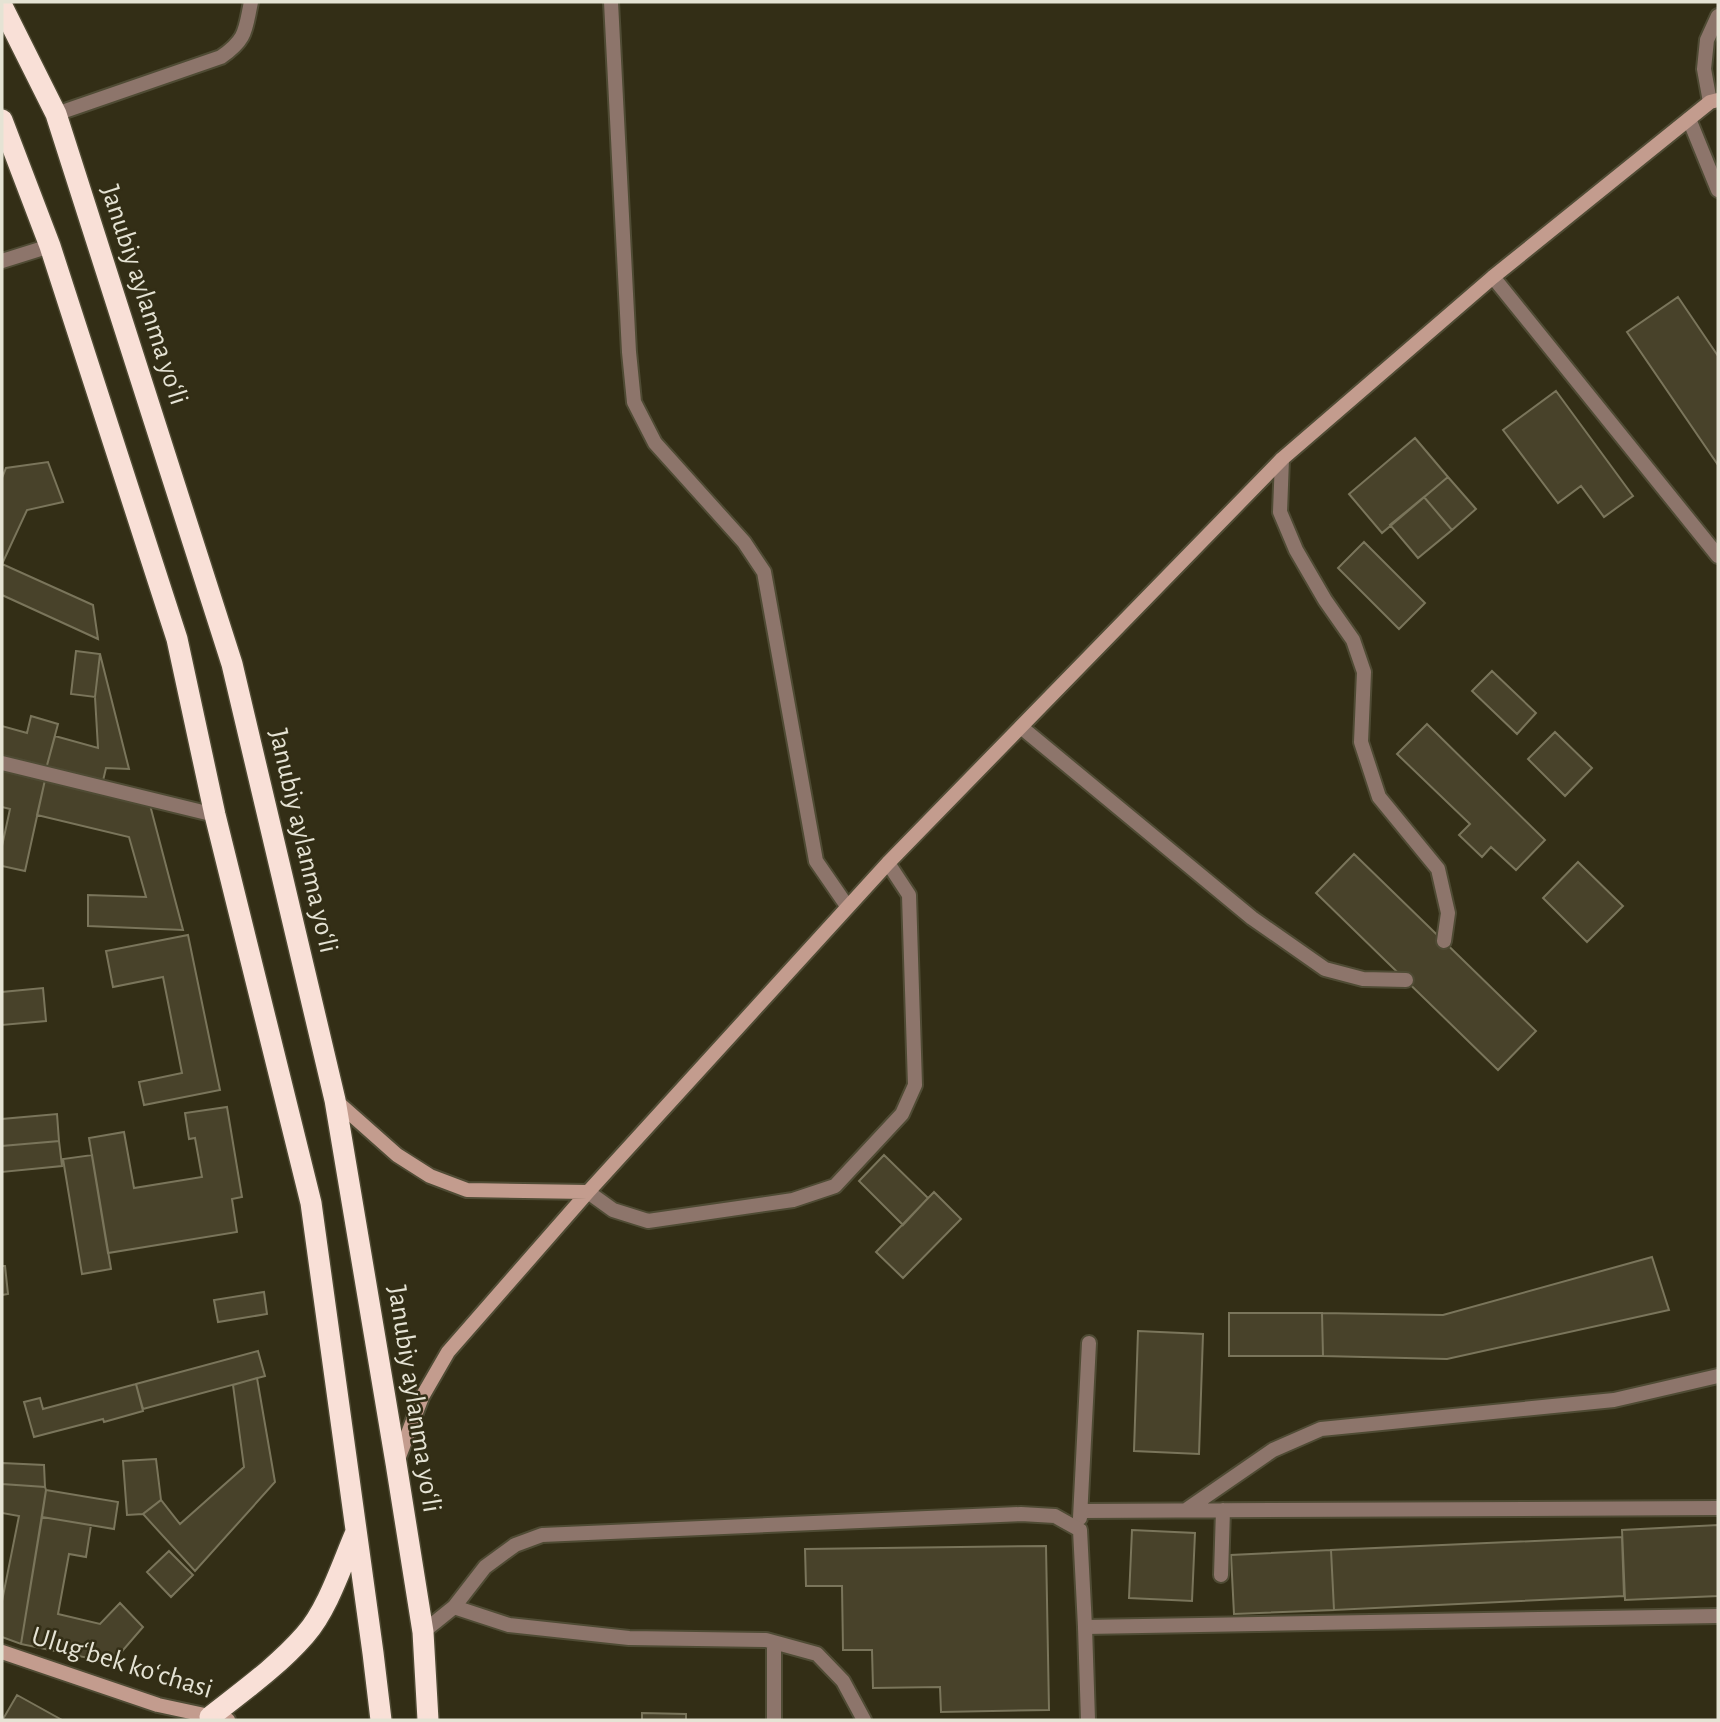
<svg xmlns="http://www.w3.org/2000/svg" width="1720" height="1722" viewBox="0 0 1720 1722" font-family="'Alegreya Sans',sans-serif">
	<rect width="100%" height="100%" fill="#332e16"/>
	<path fill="#48422a" stroke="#7a755b" stroke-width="2" d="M1678 297 1718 356V465L1627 332Z
		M1556 391 1633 496 1604 517 1581 486 1558 503 1503 430Z
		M1415 438 1448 477 1382 533 1349 494Z
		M48 462 63 502 27 510 2 564 93 605 98 639 2 595V478L6 468Z
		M1448 477 1476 509 1452 530 1424 497Z
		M1424 497 1452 530 1418 558 1390 525Z
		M1364 542 1425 603 1399 629 1338 568Z
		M76 651 100 654 95 697 71 694Z
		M100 654 129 769 106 768 102 785 46 769 55 736 98 748 95 697Z
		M1492 671 1536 713 1517 734 1472 691Z
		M31 716 58 724 46 769 2 757V726L27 733Z
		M1427 724 1545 840 1516 870 1491 847 1482 857 1459 835 1470 824 1397 754Z
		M1555 732 1592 768 1565 796 1528 759Z
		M2 770 45 780 25 871 2 866V846L10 809 2 807Z
		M45 780 150 805 183 930 88 926V895L146 897 129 837 37 815Z
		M1354 854 1536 1031 1498 1070 1316 893Z
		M1578 862 1623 906 1587 942 1543 898Z
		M188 935 220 1090 144 1105 139 1082 182 1073 163 977 113 987 106 951Z
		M43 988 46 1021 2 1025V992Z
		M227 1107 242 1197 232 1199 237 1232 108 1253 89 1138 124 1132 134 1188 202 1177 195 1138 189 1139 185 1113Z
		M57 1114 59 1141 2 1146V1119Z
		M59 1141 62 1166 2 1172V1146Z
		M92 1155 111 1269 82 1274 63 1159Z
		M884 1155 928 1198 903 1225 859 1181Z
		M934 1192 961 1219 903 1278 876 1252Z
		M1652 1257 1669 1310 1447 1359 1323 1356 1322 1313 1443 1315Z
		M2 1266H5L8 1294 2 1295Z
		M264 1292 267 1314 218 1322 214 1300Z
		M1229 1313H1322L1323 1356H1229Z
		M1138 1331 1203 1334 1199 1454 1134 1451Z
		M258 1351 265 1376 143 1409 136 1384Z
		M257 1378 275 1482 195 1571 143 1514 161 1500 180 1524 244 1467 233 1385Z
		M136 1384 143 1411 104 1422 103 1419 34 1437 24 1402 40 1398 43 1409Z
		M156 1459 161 1500 143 1514 127 1515 123 1461Z
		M2 1463 44 1465 45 1487 2 1484Z
		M2 1484 45 1487 46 1490 21 1644 2 1637V1601L19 1516 2 1513Z
		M46 1490 118 1502 114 1529 42 1517Z
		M42 1517 91 1525 86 1557 69 1554 58 1614 100 1624 120 1603 143 1627 112 1663 21 1644Z
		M1718 1525V1596L1625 1600 1622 1530Z
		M1132 1530 1195 1533 1192 1601 1129 1598Z
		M1622 1537 1624 1596 1334 1610 1331 1550Z
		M1046 1546 1049 1710 941 1712 940 1687 873 1688 872 1650H843L842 1586H806L805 1549Z
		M1331 1550 1334 1610 1234 1614 1231 1555Z
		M169 1551 193 1575 171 1597 147 1572Z
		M17 1695 62 1720H5L3 1719Z
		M642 1713 686 1714V1720H642Z"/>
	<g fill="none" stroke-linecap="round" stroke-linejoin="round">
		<g stroke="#4f4b34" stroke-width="18">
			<path id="lane" d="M1689 119 1718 190
				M1282 459 1280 512 1296 550 1325 600 1353 640 1364 672 1361 742 1379 797 1438 869 1448 913 1444 941
				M1021 727 1252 918 1325 969 1363 979 1406 980
				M588 1192 613 1210 648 1221 793 1200 835 1186 902 1114 915 1085 909 895 888 863
				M1186 1510 1273 1450 1321 1429 1614 1400 1718 1376
				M1081 1511 1718 1508
				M1080 1518 1089 1343
				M1221 1575 1223 1510
				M1085 1627 1718 1616"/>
		</g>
		<g stroke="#4f4b34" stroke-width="18">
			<path id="street" d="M611 2 629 352 634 402 655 443 744 542 764 572 816 861 847 906
				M1710 102 1704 69 1707 40 1718 16
				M56 114 221 57C247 39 245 30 251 2
				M2 261 50 246
				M1493 277 1718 556
				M2 763 215 815
				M454 1607 509 1625 629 1638 766 1640 817 1654 843 1681 864 1720
				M423 1632 454 1607 485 1567 515 1545 542 1535 1021 1514 1055 1516 1080 1530 1085 1627 1088 1720
				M774 1720V1644"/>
		</g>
		<g stroke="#4f4b34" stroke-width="18">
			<path id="secondary" d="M335 1100 397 1155 430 1176 467 1190 588 1192
				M397 1462 422 1397 448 1352 588 1192 888 863 1282 459 1493 277 1710 102 1718 100
				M2 1652 158 1705 228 1720"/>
		</g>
		<g stroke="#4f4b34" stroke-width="24">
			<path id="highway" d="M2 6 56 114 232 664 335 1100 396 1463 423 1632 428 1720
				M2 120 50 246 177 639 215 815 311 1203 373 1653 381 1720
				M210 1717C243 1691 278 1666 305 1635 328 1609 342 1564 356 1532"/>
		</g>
		<use href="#lane" stroke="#8d756b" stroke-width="14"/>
		<use href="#street" stroke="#8d756b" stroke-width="14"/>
		<use href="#secondary" stroke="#c39c8e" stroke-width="14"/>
		<use href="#highway" stroke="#f9e0d7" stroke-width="21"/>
	</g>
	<g text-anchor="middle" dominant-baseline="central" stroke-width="5" stroke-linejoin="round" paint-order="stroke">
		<g font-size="28" fill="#e5e3d4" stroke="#332e16">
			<text transform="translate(144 295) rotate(72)">Janubiy aylanma yoʻli</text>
			<text transform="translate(303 841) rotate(77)">Janubiy aylanma yoʻli</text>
			<text transform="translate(414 1399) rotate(81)">Janubiy aylanma yoʻli</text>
			<text transform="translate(122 1663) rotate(17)">Ulugʻbek koʻchasi</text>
		</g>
	</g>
	<rect width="1720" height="1722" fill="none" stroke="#e5e3d4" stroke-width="7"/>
</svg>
